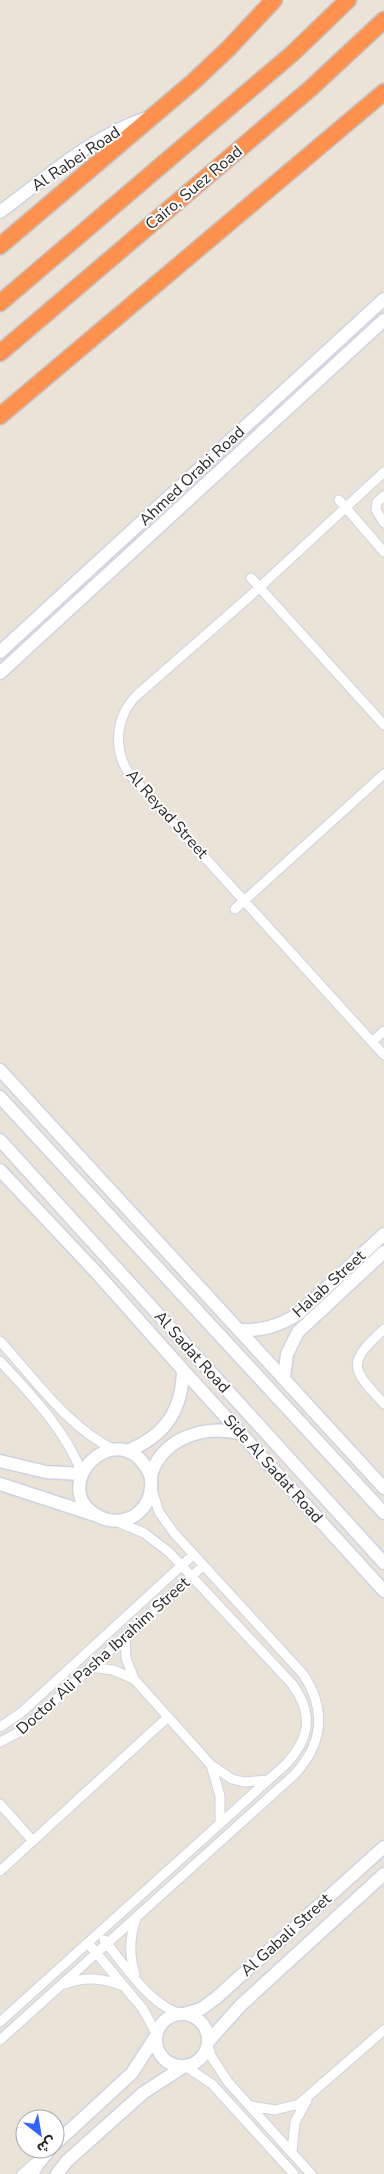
<svg xmlns="http://www.w3.org/2000/svg" width="384" height="2174" viewBox="0 0 384 2174" font-family="'Nunito Sans','Noto Sans Arabic',sans-serif">
	<rect width="100%" height="100%" fill="#ebe2d8"/>
	<g fill="none" stroke-linecap="round" stroke-linejoin="round">
		<g stroke="#ced3e2" stroke-width="11">
			<path id="street" d="M384 472 249 597 136 696C115 718 113 751 130 775L384 1055
				M384 496 377 502 376 510 384 523
				M339 500 384 552
				M251 578 384 725
				M235 909 384 774
				M372 1042 384 1031
				M384 1329C346 1364 351 1368 384 1404
				M0 1341C34 1378 68 1428 115 1450
				M0 1361C32 1396 64 1428 82 1473
				M125 1636 126 1658 134 1679 211 1765 232 1779 244 1782 268 1780
				M90 1667 113 1670 134 1679
				M0 1727 22 1712 193 1555
				M0 1742 21 1731 203 1566
				M211 1765 220 1796V1824
				M0 1804 33 1841
				M0 1871 168 1717
				M104 1940C124 1964 151 2007 182 2014
				M88 1943 143 2009 157 2035
				M135 1974C129 1955 129 1938 136 1919
				M65 1984C85 1976 103 1978 123 1986
				M0 2022 285 1765C310 1739 314 1714 292 1684L169 1552 144 1533 118 1522
				M0 2040 294 1775C323 1744 327 1710 303 1674L174 1533 159 1512 152 1490
				M208 2045 211 2056 228 2082 311 2174
				M185 2066 212 2084 294 2174
				M251 2106 275 2110 299 2104 384 2030
				M292 2152 295 2122 307 2100
				M22 2174 36 2162"/>
		</g>
		<g stroke="#ced3e2" stroke-width="15">
			<path id="secondary" d="M0 212C46 178 92 136 147 118
				M0 652 384 299
				M0 673 384 320
				M0 1070 384 1488
				M0 1097 384 1513
				M0 1140 384 1563
				M0 1170 96 1272 183 1370 384 1591
				M239 1330C262 1331 279 1326 298 1314L384 1234
				M284 1378 287 1354 298 1332 384 1252
				M127 1451C165 1436 182 1411 183 1370
				M0 1461 46 1472 82 1474
				M151 1477C121 1406 40 1490 102 1518 114 1523 129 1521 138 1513 146 1506 151 1497 151 1486 152 1482 150 1479 151 1475 163 1436 208 1424 242 1434
				M0 1484 95 1515
				M156 2040a26 26 0 1 1 52 0a26 26 0 1 1-52 0Z
				M184 2014 201 2009 216 1998 384 1847
				M208 2042 240 2006 384 1874
				M55 2144 132 2073 156 2036
				M32 2174 38 2164 50 2149
				M57 2174 67 2161 143 2093 183 2067"/>
		</g>
		<g stroke="#c3c3c3" stroke-width="19">
			<path id="highway" d="M0 246 193 82 228 49 274 0
				M0 303 293 53 348 0
				M0 353 311 88 384 20
				M0 416 384 92"/>
		</g>
		<use href="#street" stroke="#fff" stroke-width="9"/>
		<use href="#secondary" stroke="#fff" stroke-width="12"/>
		<use href="#highway" stroke="#ff914f" stroke-width="16"/>
	</g>
	<g text-anchor="middle" dominant-baseline="central" stroke-width="4" stroke-linejoin="round" paint-order="stroke">
		<g font-size="16" fill="#282828" stroke="#fff">
			<text transform="translate(76 159) rotate(-34)">Al Rabei Road</text>
			<text transform="translate(194 188) rotate(-40)">Cairo, Suez Road</text>
			<text transform="translate(192 476) rotate(-43)">Ahmed Orabi Road</text>
			<text transform="translate(167 814) rotate(48)">Al Reyad Street</text>
			<text transform="translate(329 1284) rotate(-42)">Halab Street</text>
			<text transform="translate(192 1352) rotate(48)">Al Sadat Road</text>
			<text transform="translate(273 1469) rotate(48)">Side Al Sadat Road</text>
			<text transform="translate(103 1656) rotate(-42)">Doctor Ali Pasha Ibrahim Street</text>
			<text transform="translate(286 1935) rotate(-42)">Al Gabali Street</text>
		</g>
	</g>
	<g transform="translate(40 2134) rotate(149)"><circle r="24" fill="#ffffff" stroke="#a9a9a9"/>
	<path d="M0-4L9 19L0 12L-9 19Z" fill="#3164ff"/>
	<text y="-8" font-size="14" font-weight="bold" text-anchor="middle" fill="#282828">ش</text>
	</g>
</svg>
